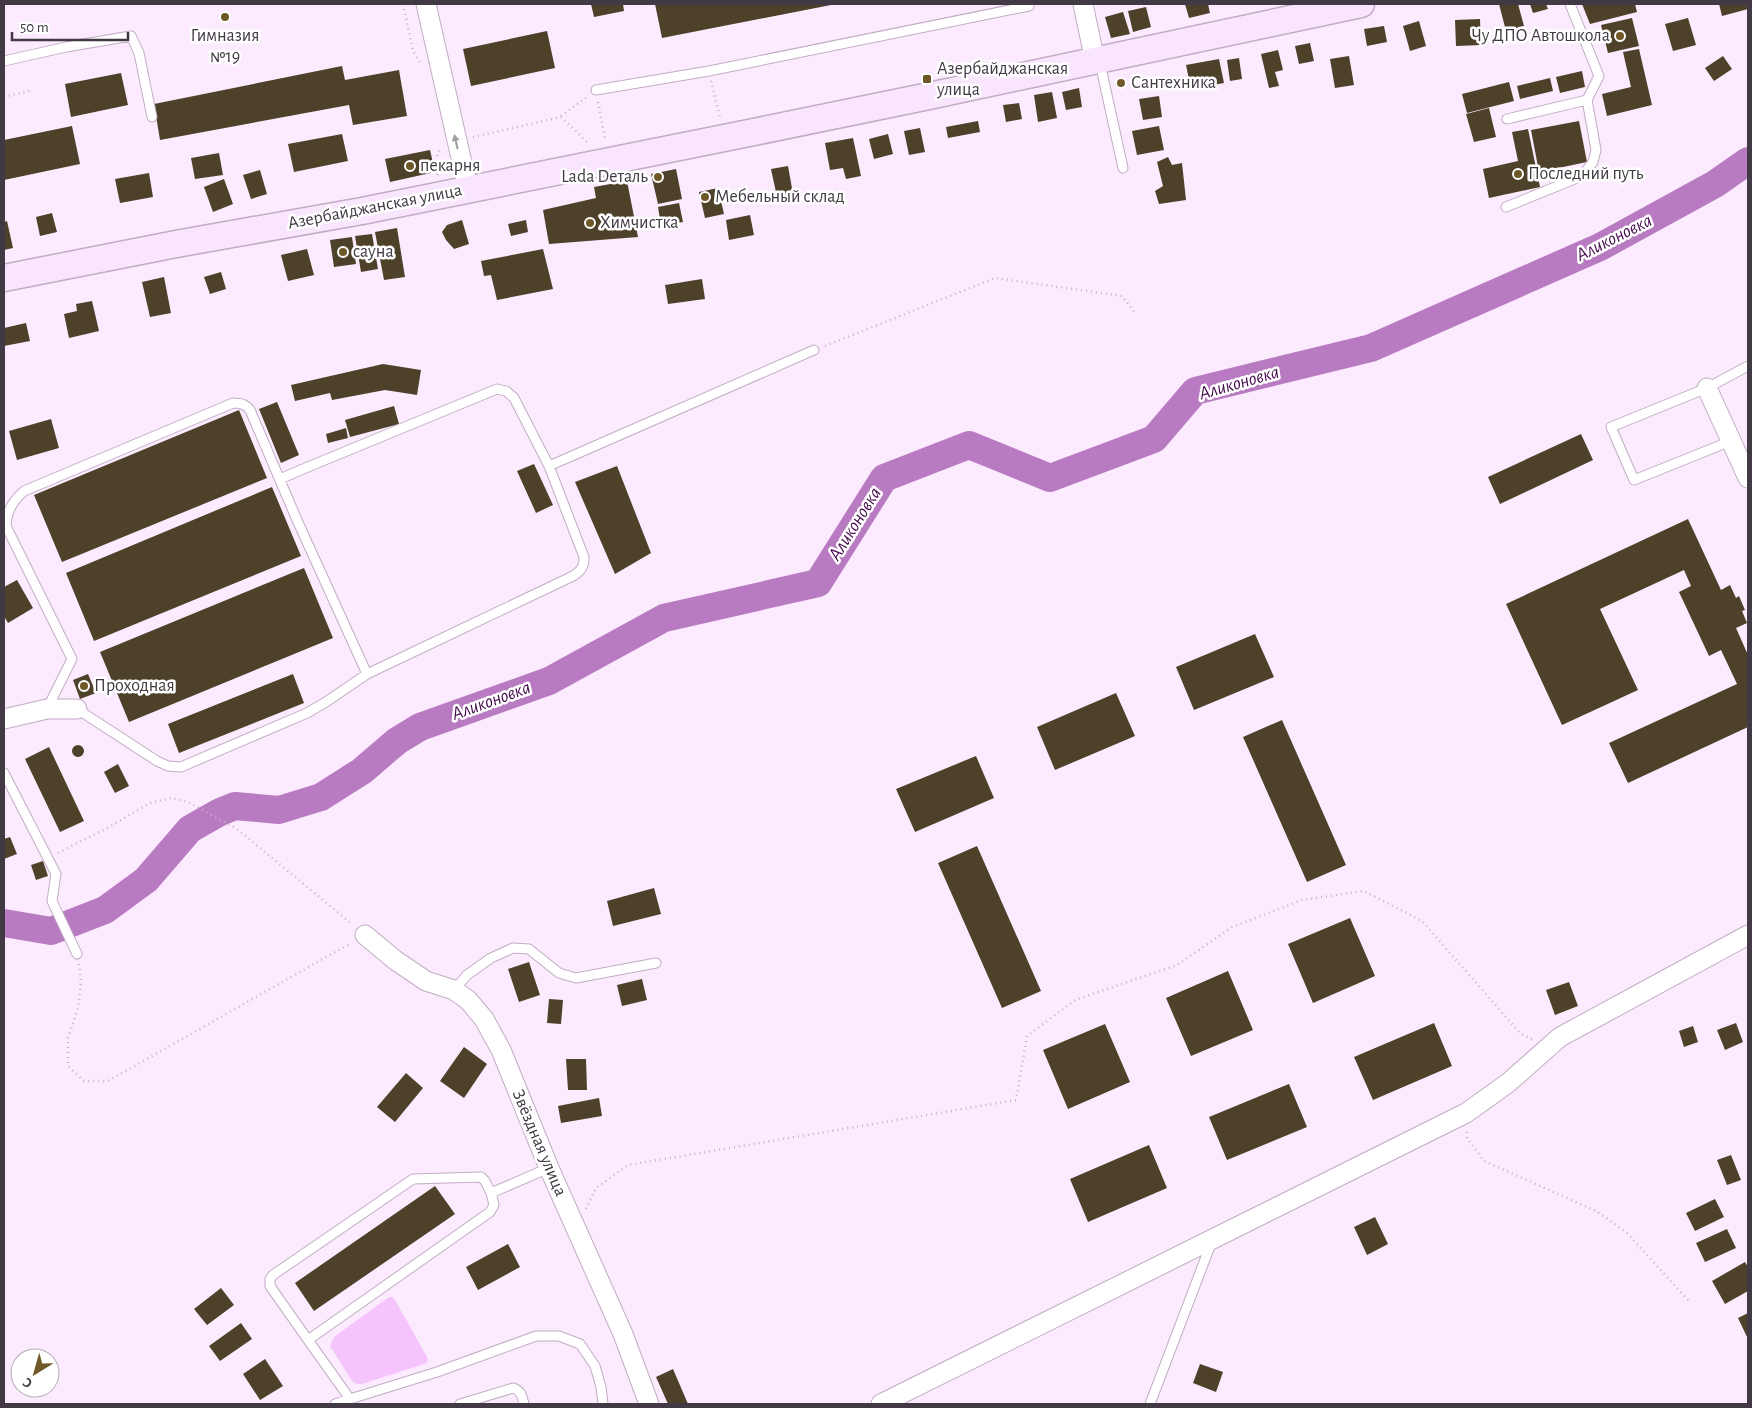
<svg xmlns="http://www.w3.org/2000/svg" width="1752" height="1408" viewBox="0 0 1752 1408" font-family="'Alegreya Sans',sans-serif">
	<rect width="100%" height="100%" fill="#fceafe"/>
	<path fill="#f5c4fc" d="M389 1297H392L395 1300 428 1359 427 1363 362 1384H357L352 1381 330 1346 334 1337Z"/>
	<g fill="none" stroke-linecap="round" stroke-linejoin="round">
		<path stroke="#b87ac1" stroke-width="28" d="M4 923 51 931 105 910 146 880 190 829 220 812 235 806 279 810 321 797 362 771 397 741 420 727 549 681 664 618 818 583 884 478 969 445 1050 478 1154 439 1195 391 1371 348 1600 247 1715 184 1748 161"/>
	</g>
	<path fill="#4d4129" d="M591 4H623L624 11 594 17Z
		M655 4H831V5L662 38Z
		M1185 4H1208L1210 13 1189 18Z
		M1499 4H1518L1524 26 1506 31Z
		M1530 4H1546L1548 9 1533 13Z
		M1582 4H1635L1637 12 1590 24Z
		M1719 4H1748V9L1722 16Z
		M1146 7 1151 27 1133 32 1128 11Z
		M1123 12 1130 34 1111 38 1105 17Z
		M1632 18 1639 46 1608 53 1601 25Z
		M1688 18 1696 45 1673 51 1665 24Z
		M1480 19 1481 45 1456 46 1455 20Z
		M1419 21 1426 46 1410 51 1403 26Z
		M1384 26 1387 42 1367 46 1364 29Z
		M547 31 555 68 471 86 463 49Z
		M1310 43 1314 61 1299 64 1295 46Z
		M1639 49 1652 105 1607 116 1602 94 1631 87 1623 52Z
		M1278 50 1283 70 1275 72 1279 86 1269 88 1261 54Z
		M1349 56 1354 85 1335 88 1330 59Z
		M1723 56 1732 69 1714 81 1705 68Z
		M1239 58 1242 79 1230 81 1227 60Z
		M1219 59 1224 83 1191 89 1186 65Z
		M342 66 345 80 399 70 407 116 353 125 349 105 160 140 154 104Z
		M1582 71 1585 87 1560 93 1556 77Z
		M121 73 128 105 71 117 65 84Z
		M1550 78 1553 91 1520 99 1517 86Z
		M1509 82 1514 101 1467 113 1462 94Z
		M1079 88 1082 107 1066 110 1062 92Z
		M1052 92 1057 118 1038 122 1034 95Z
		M1159 96 1162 117 1143 120 1139 99Z
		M1019 103 1022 119 1006 122 1003 105Z
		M1489 108 1496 137 1474 142 1466 114Z
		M978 121 980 132 948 138 946 127Z
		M1579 121 1587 162 1539 172 1531 130Z
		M72 126 80 164 4 180V140Z
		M1159 126 1164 150 1137 155 1132 131Z
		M920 128 925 152 909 155 904 131Z
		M1528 129 1540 187 1489 198 1483 169 1518 161 1512 132Z
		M342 134 348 161 294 172 288 144Z
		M888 134 893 154 874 159 869 139Z
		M853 138 861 176 846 179 843 168 830 170 825 143Z
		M430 150 435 172 390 182 385 159Z
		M219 153 223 175 195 179 191 158Z
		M1168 157 1172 165 1182 163 1186 200 1159 204 1155 191 1163 186 1157 162Z
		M788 166 793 194 777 197 771 169Z
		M676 169 682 199 658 204 651 174Z
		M260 170 267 194 251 199 243 175Z
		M149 173 153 197 120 203 115 179Z
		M224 179 233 204 213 212 204 187Z
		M627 181 638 237 549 244 543 210 596 198 594 187Z
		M718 188 724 214 705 218 699 192Z
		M679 203 683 222 661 226 658 207Z
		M52 213 57 232 40 236 36 217Z
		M750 215 754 235 729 240 726 220Z
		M462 220 469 244 454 249 446 240 442 232 447 225Z
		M526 220 528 232 511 236 508 224Z
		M7 221 13 248 4 250V222Z
		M397 228 405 277 384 280 375 232Z
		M372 234 378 269 361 272 355 236Z
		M352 237 356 264 334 267 330 240Z
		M307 249 314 275 288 281 281 255Z
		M543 249 553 289 497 300 491 275 484 276 481 261Z
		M221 272 226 289 210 294 204 277Z
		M164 277 171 313 150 317 142 282Z
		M702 279 705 299 668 304 665 285Z
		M92 301 99 331 69 338 64 314 77 311 76 304Z
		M26 323 30 341 4 346V328Z
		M383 364 421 370 417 395 385 390 332 400 330 393 295 401 291 385Z
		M277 402 299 455 281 463 259 409Z
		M394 406 399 424 350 437 345 420Z
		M239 410 267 478 62 562 34 495Z
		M51 419 59 448 17 460 9 431Z
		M346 428 348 438 328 443 326 434Z
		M1581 434 1593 460 1500 504 1488 477Z
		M534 464 553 505 536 513 517 471Z
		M617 466 651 553 615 574 575 482Z
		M272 487 301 556 94 641 66 573Z
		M1688 519 1721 590 1730 585 1736 598 1739 596 1745 610 1742 611 1747 623 1736 628 1748 655V727L1628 783 1609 743 1737 684 1721 650 1709 656 1679 592 1691 586 1684 570 1600 609 1638 690 1562 725 1506 604Z
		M304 568 333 638 129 722 100 652Z
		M17 580 33 608 8 623 4 616V587Z
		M1255 634 1274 677 1194 710 1176 667Z
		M88 674 96 693 80 699 73 680Z
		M293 674 304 703 179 753 168 724Z
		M1116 693 1135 736 1055 770 1037 727Z
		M1282 720 1346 865 1307 882 1243 737Z
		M72 751a6 6 0 1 1 12 0a6 6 0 1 1-12 0Z
		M49 747 84 821 60 832 25 759Z
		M976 756 994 798 915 832 896 789Z
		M118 764 129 786 115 793 104 772Z
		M10 837 17 854 4 859V839Z
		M977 846 1041 991 1002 1008 938 863Z
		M43 861 48 876 36 880 31 865Z
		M654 888 661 914 613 926 607 901Z
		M1350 918 1375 976 1313 1003 1288 944Z
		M529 962 540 995 519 1002 508 969Z
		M1228 971 1253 1030 1191 1056 1166 998Z
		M642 979 647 1000 622 1006 617 985Z
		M1569 982 1578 1006 1555 1015 1546 990Z
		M549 999 563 1000 561 1024 547 1023Z
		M1434 1023 1452 1066 1373 1100 1354 1057Z
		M1736 1023 1743 1042 1725 1050 1717 1030Z
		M1105 1024 1130 1082 1068 1109 1043 1050Z
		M1693 1026 1698 1042 1684 1047 1679 1031Z
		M464 1047 487 1064 464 1098 440 1081Z
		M566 1059H586L587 1090H568Z
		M406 1073 423 1088 395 1122 377 1107Z
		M1289 1084 1307 1127 1227 1160 1209 1117Z
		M599 1098 602 1116 561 1123 558 1106Z
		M1149 1145 1167 1188 1088 1222 1070 1179Z
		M1731 1155 1741 1180 1727 1185 1717 1160Z
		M435 1186 455 1214 314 1311 295 1283Z
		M1715 1199 1724 1217 1695 1231 1686 1213Z
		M1375 1217 1388 1244 1367 1255 1354 1227Z
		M1727 1229 1736 1248 1705 1262 1696 1243Z
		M508 1244 520 1267 478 1290 466 1267Z
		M1745 1262 1748 1267V1291L1725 1304 1712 1281Z
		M221 1288 234 1305 207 1325 194 1309Z
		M1748 1313V1339L1738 1318Z
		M241 1323 252 1339 220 1361 209 1346Z
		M265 1359 283 1386 260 1400 243 1374Z
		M1200 1364 1223 1372 1216 1392 1193 1383Z
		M673 1369 688 1404H668L656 1377Z"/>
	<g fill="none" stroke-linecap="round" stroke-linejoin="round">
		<g stroke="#c1acc4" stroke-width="11">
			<path id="lane" d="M4 61 66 47 131 36 139 53 152 117
				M1100 63 1123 168
				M596 90 709 71 1029 6V4
				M1507 119 1587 100
				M1506 207 1582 176 1593 162 1596 150 1587 100 1599 76 1570 4
				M1731 441 1634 480 1611 427 1707 388 1748 366
				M549 466 814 350
				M47 709 72 659 6 526C7 510 13 501 24 491L233 403C241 403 245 404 250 410L297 520 367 674
				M77 709 157 761 168 766 181 767 307 713 326 702 367 674 573 576C581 571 584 567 584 557L549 466 514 398 506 391 497 389 303 469 280 479
				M4 773 56 874 52 901 77 954
				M454 990 467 975 491 958 513 948 529 949 559 973 576 978 656 963
				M491 1193 494 1205 490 1212 308 1340 270 1286V1279L273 1275 413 1179 481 1177 485 1181 491 1193 549 1168
				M308 1340 350 1399 437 1372 536 1336H559L580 1344 595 1366 601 1387 603 1404
				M335 1404 350 1399
				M460 1404 513 1388C522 1391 522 1397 524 1404
				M1150 1404 1212 1241"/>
		</g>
		<g stroke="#c1acc4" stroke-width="21">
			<path id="street" d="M426 4 468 189
				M1083 4 1095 61
				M1707 388 1748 478
				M4 719 47 709H77
				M365 935 395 960 426 981 454 990 468 1000 484 1019 501 1050 549 1168 623 1334 649 1404
				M881 1404 1466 1113 1508 1083 1560 1037 1748 935"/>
		</g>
		<g stroke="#c1acc4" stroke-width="29">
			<path id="secondary" d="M4 278 176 244 362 211 749 133 929 96 1361 4"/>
		</g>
		<path stroke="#c3b4c5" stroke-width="2.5" stroke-dasharray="1 4" stroke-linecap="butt" d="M403 4 413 51 421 64
			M711 81 720 117
			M4 97 33 90
			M598 102 605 139
			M561 116 587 97
			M473 137 561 117 588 143
			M437 175 440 169 437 155 441 147
			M825 346 995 278 1122 296 1135 313
			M58 853 109 827 150 803 171 798 188 802 237 829 352 924
			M79 964 81 981 78 1008 68 1038V1066L84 1081H108L351 943
			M1467 1132V1138L1484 1161 1596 1211 1627 1233 1689 1301
			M586 1209 596 1188 628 1165 1016 1100 1027 1036 1075 1000 1177 965 1232 927 1302 900 1364 891 1422 921 1520 1033 1533 1040"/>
		<use href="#lane" stroke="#fff" stroke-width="9"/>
		<use href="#street" stroke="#fff" stroke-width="19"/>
		<use href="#secondary" stroke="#fae5fe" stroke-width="26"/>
	</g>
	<defs><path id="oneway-solid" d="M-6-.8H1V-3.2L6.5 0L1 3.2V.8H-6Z" transform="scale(1.25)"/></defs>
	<use fill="#a09ca1" href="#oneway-solid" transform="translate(456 142) rotate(-103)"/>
	<g fill="#6f5828" stroke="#fff" stroke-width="2">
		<circle cx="225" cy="17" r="5"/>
		<circle cx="1620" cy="36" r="5"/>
		<rect x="922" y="74" width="10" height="10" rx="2.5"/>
		<circle cx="1121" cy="83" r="5"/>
		<circle cx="410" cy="166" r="5"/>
		<circle cx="1518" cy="174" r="5"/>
		<circle cx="658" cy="177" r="5"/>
		<circle cx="705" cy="197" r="5"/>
		<circle cx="590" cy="223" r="5"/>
		<circle cx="343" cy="252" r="5"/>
		<circle cx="84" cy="686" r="5"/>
	</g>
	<g text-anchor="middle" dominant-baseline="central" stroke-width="5" stroke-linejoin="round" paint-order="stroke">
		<g font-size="18" fill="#413943" stroke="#fff" text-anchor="start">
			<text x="225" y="36" text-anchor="middle">Гимназия<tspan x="225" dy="21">№19</tspan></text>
			<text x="1610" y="36" text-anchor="end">Чу ДПО Автошкола</text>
			<text x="937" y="69">Азербайджанская<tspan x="937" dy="21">улица</tspan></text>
			<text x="1131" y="83">Сантехника</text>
			<text x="420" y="166">пекарня</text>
			<text x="1528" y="174">Последний путь</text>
			<text x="648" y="177" text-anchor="end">Lada Dеталь</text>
			<text x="715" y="197">Мебельный склад</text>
			<text x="600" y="223">Химчистка</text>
			<text x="353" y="252">сауна</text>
			<text x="94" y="686">Проходная</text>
		</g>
		<g font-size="18" fill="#413943" stroke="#fff">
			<text transform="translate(375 207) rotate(-11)">Азербайджанская улица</text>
			<text transform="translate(539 1143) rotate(67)">Звёздная улица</text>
		</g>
		<g font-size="19" font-style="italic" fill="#44094d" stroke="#fff">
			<text transform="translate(1614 238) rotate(-27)">Аликоновка</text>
			<text transform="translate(1239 383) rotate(-16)">Аликоновка</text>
			<text transform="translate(855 524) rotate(-58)">Аликоновка</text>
			<text transform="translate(491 701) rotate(-20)">Аликоновка</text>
		</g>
	</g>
	<rect width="1752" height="1408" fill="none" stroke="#413943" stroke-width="10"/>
	<g transform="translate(35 1373) rotate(217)"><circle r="24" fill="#ffffff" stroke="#b3b0b4"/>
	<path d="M0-4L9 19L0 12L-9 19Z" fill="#6f5828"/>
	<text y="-8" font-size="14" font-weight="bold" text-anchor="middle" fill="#413943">С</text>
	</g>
	<path d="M12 32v8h116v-8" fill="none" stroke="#413943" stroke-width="2.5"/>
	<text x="20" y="32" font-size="15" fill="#413943" stroke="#ffffff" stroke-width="4" paint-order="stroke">50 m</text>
</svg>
